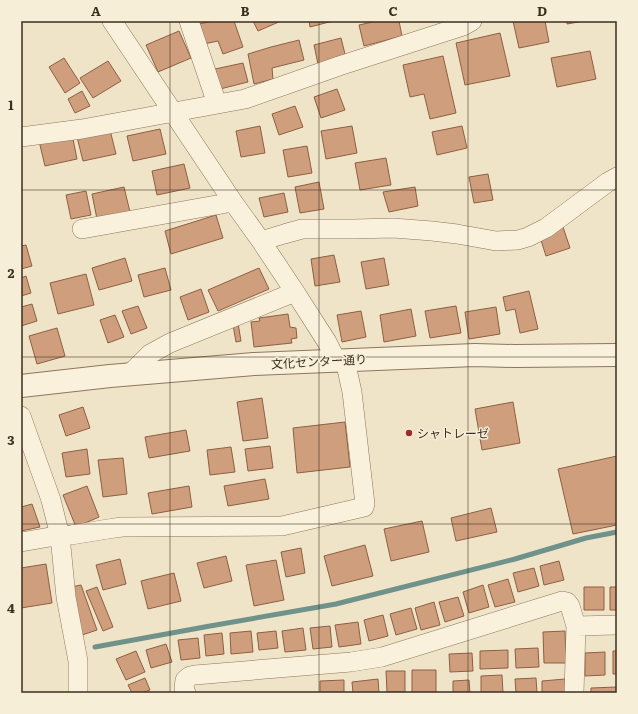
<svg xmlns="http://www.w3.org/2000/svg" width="638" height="714" viewBox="0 0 638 714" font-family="Literata,'Noto Sans JP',serif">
	<rect width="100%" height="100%" fill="#f0e4c8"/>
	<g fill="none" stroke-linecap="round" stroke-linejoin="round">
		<path stroke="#6f938a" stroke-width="5" d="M95 647 210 626 336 604 515 559 586 538 617 532"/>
	</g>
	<path fill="#cf9f7d" stroke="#8d5f41" d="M213 21H234L243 47 223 54 218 41 204 44 199 24Z
		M253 21H281L258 31Z
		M309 21H333L310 27Z
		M377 21H399L402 36 364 46 359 25Z
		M513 21H545L549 42 519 48Z
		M567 21H584L567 24Z
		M179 31 191 58 158 72 146 45Z
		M500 33 510 76 465 85 456 43Z
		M341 38 346 58 318 64 314 45Z
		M299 40 304 60 272 68 273 79 254 84 248 54 271 47Z
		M590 51 596 79 557 87 551 58Z
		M443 56 456 113 430 119 424 94 410 97 403 65Z
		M64 58 80 83 65 93 49 67Z
		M108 61 121 81 93 98 80 78Z
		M243 63 248 82 220 89 215 69Z
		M337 89 345 110 321 118 314 97Z
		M82 91 90 106 75 113 68 99Z
		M295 106 303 127 279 135 272 114Z
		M260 126 265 153 241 157 236 131Z
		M352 126 357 153 326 159 321 131Z
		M462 126 467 148 437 155 432 132Z
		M160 129 166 154 133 161 127 136Z
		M110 130 116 154 83 161 77 137Z
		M72 134 77 159 45 166 39 141Z
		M307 146 312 173 288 177 283 150Z
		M386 158 391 185 360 190 355 163Z
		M184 164 190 188 157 195 152 171Z
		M488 174 493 200 474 203 469 177Z
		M319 182 324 209 300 213 295 187Z
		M124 187 130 212 97 219 92 194Z
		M415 187 418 206 389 212 383 192Z
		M86 191 91 215 71 219 66 195Z
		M284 193 288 212 264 217 259 198Z
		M216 215 223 238 171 254 165 231Z
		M563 227 570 248 546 256 539 234Z
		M26 245 32 266 21 269V246Z
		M334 255 340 282 315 286 311 259Z
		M125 258 132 281 99 290 92 268Z
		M384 258 389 285 366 289 361 262Z
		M165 268 171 290 144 297 138 275Z
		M259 268 269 289 218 311 208 290Z
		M86 274 94 305 58 314 50 283Z
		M26 276 31 293 21 296V278Z
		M201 289 209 312 188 320 180 297Z
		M529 291 538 329 520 333 515 309 506 311 503 297Z
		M32 304 37 321 21 326V307Z
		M138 306 147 328 131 334 122 311Z
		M456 306 461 333 430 338 425 311Z
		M496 307 500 334 469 339 465 312Z
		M411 309 416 336 384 342 380 315Z
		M361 311 366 337 342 342 337 315Z
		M288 314 290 327 296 328 297 338 291 339 292 343 254 347 251 322 260 321 259 318Z
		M115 315 124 337 108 343 100 320Z
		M238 323 241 341 236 342 233 325Z
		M57 328 65 356 37 364 29 336Z
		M262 398 268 438 243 441 237 402Z
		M513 402 520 443 482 450 475 409Z
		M83 407 90 428 66 436 59 415Z
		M345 422 350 467 297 473 293 428Z
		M186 430 190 451 149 458 145 437Z
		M270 446 273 468 248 471 245 449Z
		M231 447 235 472 210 475 207 450Z
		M87 449 90 474 66 477 62 453Z
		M617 456V525L573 534 558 469Z
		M123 458 127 494 103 497 98 460Z
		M265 479 269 499 228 506 224 486Z
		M87 486 99 517 76 527 63 495Z
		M189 486 192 507 152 514 148 493Z
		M32 504 40 527 21 531V507Z
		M491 508 497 532 456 541 451 518Z
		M422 521 429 552 391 561 384 529Z
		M365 545 373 576 332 586 324 556Z
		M301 548 305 573 286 577 281 552Z
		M226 556 232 581 204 588 197 563Z
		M120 559 126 584 103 590 96 565Z
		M276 560 284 600 254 606 246 565Z
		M559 561 564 580 544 585 540 566Z
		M46 564 52 603 21 608V568Z
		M534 568 539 586 518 592 513 573Z
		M174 573 181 601 148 609 141 581Z
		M508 579 515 602 495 607 488 585Z
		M81 585 97 630 79 636 71 587Z
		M483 585 489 607 469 613 463 592Z
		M97 587 113 627 103 631 86 591Z
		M584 587H604V610H584Z
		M610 587H617V610H610Z
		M458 597 464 616 445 622 439 602Z
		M434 602 440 625 421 630 415 608Z
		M411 608 417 629 396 635 390 614Z
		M383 615 388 636 369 641 364 620Z
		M358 622 361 644 339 647 335 625Z
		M330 626 332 647 313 649 310 628Z
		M303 628 306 650 285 652 282 631Z
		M251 631 253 652 231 654 230 633Z
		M276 631 278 648 259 650 257 633Z
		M565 631 566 663H544L543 632Z
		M222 633 224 654 206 656 204 635Z
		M198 638 200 658 181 660 178 640Z
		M166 644 172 662 151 668 146 650Z
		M538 648 539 667 516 668 515 649Z
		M508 650V668L480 669V651Z
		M136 651 145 672 126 680 116 659Z
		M613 651H617V674H613Z
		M605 652V675L585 676V653Z
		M472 653 473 671 450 672 449 654Z
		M412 670H436V693H412Z
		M386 671H405V692H387Z
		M502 675 503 693H481V676Z
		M145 678 150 690 141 693H132L128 685Z
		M536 678 537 693H516L515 679Z
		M378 679 379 693H353L352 682Z
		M565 679V693H542V681Z
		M344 680V693H320V681Z
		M469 680 470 693H453V681Z
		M617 687V693H591V688Z"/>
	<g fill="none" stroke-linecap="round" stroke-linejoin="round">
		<g stroke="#8d765c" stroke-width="20">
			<path id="minor" d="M112 21 233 202 261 241 295 292 327 342 336 360
				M189 21 217 104
				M21 137 82 129 245 99 339 66 463 26 472 21
				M82 229 233 202
				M261 241 284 234 302 229H354L393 228 432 231 457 234 496 241 518 240 528 237 546 228 608 182 617 177
				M130 374 150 354 170 343 295 292
				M21 416 51 500 60 536 66 597 78 661V693
				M21 542 50 537 71 535 108 529 122 527 282 526 364 507 365 504 352 392 345 360
				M576 626 617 625
				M186 693 184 688 185 680 190 676 195 675 351 662 382 657 562 601 567 602 570 606 576 626 574 693"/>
		</g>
		<g stroke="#8d765c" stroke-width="24">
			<path id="tertiary" d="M21 386 110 376 254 364 475 355 514 356 617 355"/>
		</g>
		<use href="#minor" stroke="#faf1dc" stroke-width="19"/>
		<use href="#tertiary" stroke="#faf1dc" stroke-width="22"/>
	</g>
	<path fill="none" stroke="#3d2e20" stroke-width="1" stroke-opacity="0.55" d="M170 21V693M319 21V693M468 21V693M21 190H617M21 357H617M21 524H617"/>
	<circle fill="#9e2a2b" stroke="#f7eed8" stroke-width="1.5" cx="409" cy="433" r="4"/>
	<g text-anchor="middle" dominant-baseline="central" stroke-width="3" stroke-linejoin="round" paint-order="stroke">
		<g font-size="12" fill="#3d2e20" stroke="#f7eed8">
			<text transform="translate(319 361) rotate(-3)">文化センター通り</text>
		</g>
		<g font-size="12" fill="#3d2e20" stroke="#f7eed8" text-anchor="start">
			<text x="417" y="433">シャトレーゼ</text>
		</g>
	</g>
	<rect width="638" height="714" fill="none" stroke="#f7eed8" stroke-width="44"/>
	<rect x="22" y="22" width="594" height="670" fill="none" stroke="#3d2e20" stroke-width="1.5"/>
	<g font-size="13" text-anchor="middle" font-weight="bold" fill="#3d2e20">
		<text x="96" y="16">A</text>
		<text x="245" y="16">B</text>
		<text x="393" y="16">C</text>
		<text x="542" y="16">D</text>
		<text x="11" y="110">1</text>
		<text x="11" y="278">2</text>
		<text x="11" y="445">3</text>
		<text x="11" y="613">4</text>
	</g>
</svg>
